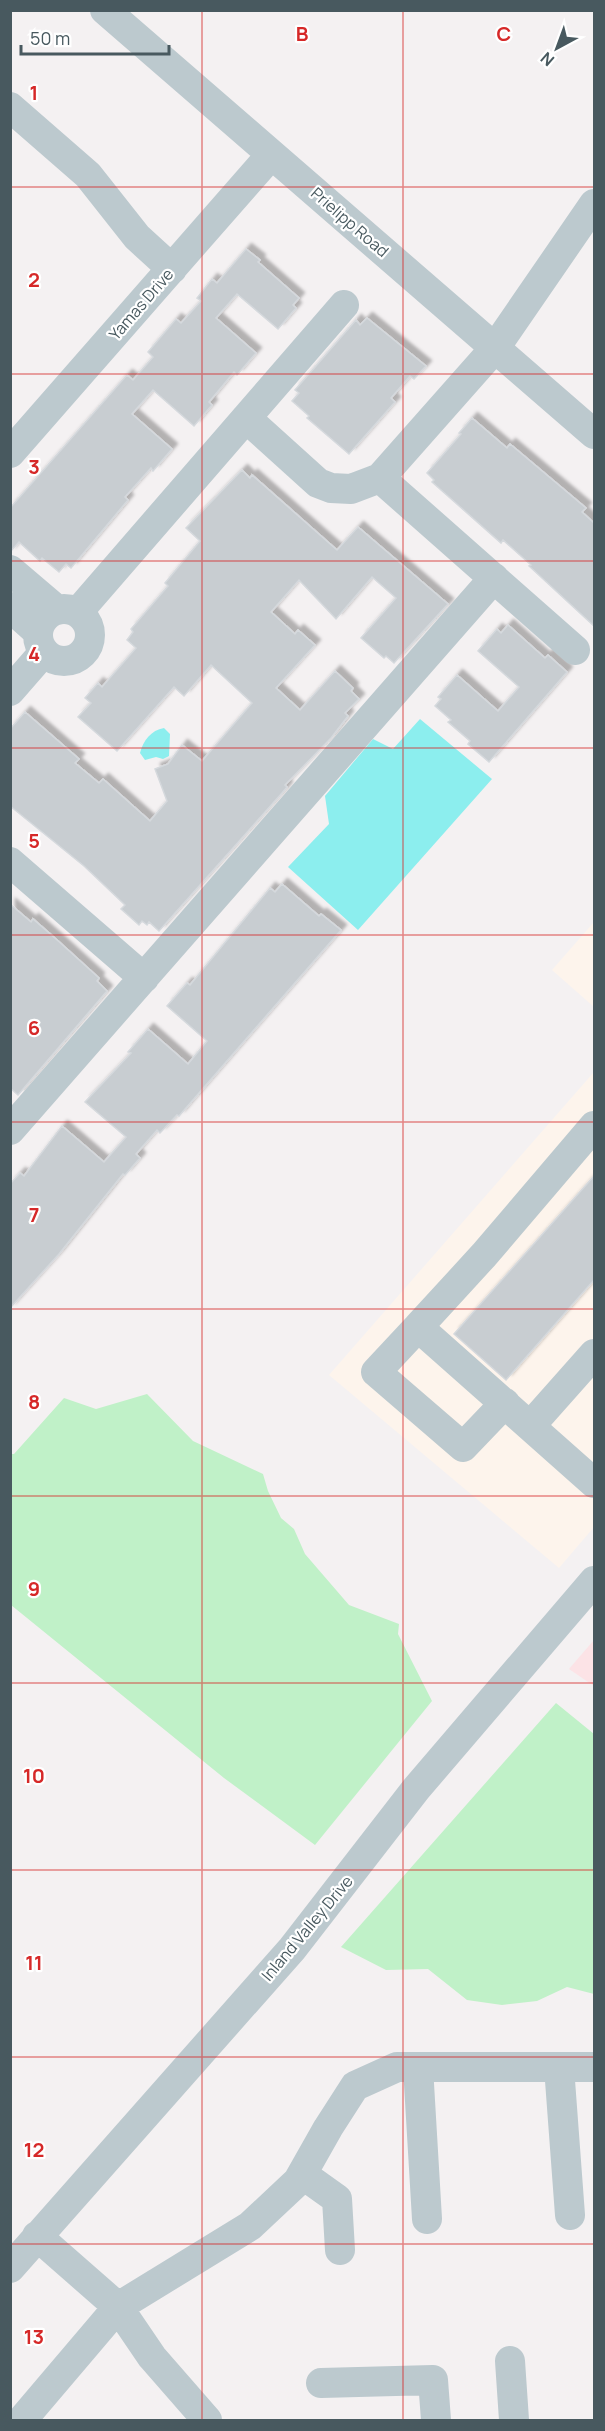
<svg xmlns="http://www.w3.org/2000/svg" width="605" height="2431" viewBox="0 0 605 2431" font-family="Manrope,sans-serif">
	<defs>
		<filter id="shadow"><feDropShadow dx="5.5" dy="-5.5" stdDeviation="1.5" flood-color="#0004"/></filter>
	</defs>
	<rect width="100%" height="100%" fill="#f4f1f2"/>
	<path fill="#fdf4ec" d="M594 922V1007L552 970Z
		M594 1072V1527L559 1568 329 1375Z"/>
	<path fill="#fce3e6" d="M594 1640V1686L569 1669Z"/>
	<path fill="#c0f1c8" d="M147 1394 193 1441 263 1474 268 1491 281 1518 294 1529 305 1554 349 1605 399 1624 398 1634 432 1701 315 1845 224 1778 11 1605V1454H14L64 1398 96 1409Z
		M556 1703 594 1734V1994L567 1987 537 2001 502 2005 467 2000 428 1969 386 1970 341 1947Z"/>
	<path fill="#8ceeee" d="M420 719 492 779 358 930 288 867 329 824 325 796 373 739 393 749Z
		M164 728 170 734 169 756 163 759 156 757 145 760 140 753C143 741 151 730 164 728Z"/>
	<path fill="#c8cdd1" stroke="#d5d9dd" stroke-width="1.5" filter="url(#shadow)" d="M246 249 260 260 258 262 299 298 293 305 296 308 278 329 237 294 216 318 256 353 237 375 234 372 209 402 212 405 194 426 153 390 132 414 172 449 153 471 151 468 125 497 128 500 71 568 66 564 59 572 42 558 40 561 19 542 10 552V508L127 375 133 380 153 357 148 352 176 319 181 323 201 301 197 298 212 279 217 283Z
		M367 318 426 366 414 379 410 376 391 398 395 402 349 454 307 418 309 416 292 401 299 393 295 390 356 320 360 325Z
		M472 418 507 448 510 444 586 508 582 512 594 523V626L529 566 531 565 503 540 501 543 432 482 434 480 427 473 461 434 459 433Z
		M242 470 250 478 252 475 337 550 358 527 448 604 394 663 386 656 384 658 361 638 396 598 372 577 336 619 299 580 271 612 295 634 298 630 315 645 276 688 300 710 335 671 353 688 351 691 359 699 345 713 348 716 331 738 285 785 287 787 282 793 159 931 149 922 147 925 142 921 139 925 121 909 125 905 84 866 10 806V729L25 712 79 759 75 763 99 783 103 779 150 821 167 801 155 769 168 764 182 745 202 761 252 703 211 665 184 696 174 687 117 751 78 717 91 703 85 698 98 683 102 687 136 648 127 640 133 632 131 629 168 586 165 583 200 541 186 528Z
		M508 625 545 658 548 655 567 672 489 762 468 744 470 741 448 722 451 720 435 706 441 699 438 697 457 675 498 711 519 687 478 651 497 629 501 633Z
		M282 884 319 916 321 914 341 930 179 1116 177 1115 160 1133 157 1130 136 1154 140 1158 125 1175 123 1174 59 1254 10 1308V1184L20 1173 24 1176 62 1126 104 1162 126 1137 85 1102 131 1053 128 1052 148 1029 188 1064 207 1041 167 1006 187 983 190 985 270 888 275 892Z
		M10 904 31 922 33 919 56 939 99 978 97 981 107 991 18 1095 10 1088Z
		M594 1176V1280L506 1380 454 1334Z"/>
	<g fill="none" stroke-linecap="round" stroke-linejoin="round">
		<path stroke="#bcc9ce" stroke-width="30" d="M105 10 594 434
			M10 107 88 175 137 237 172 269
			M246 418 318 483 331 488 351 489 380 478 495 348 594 204
			M10 453 271 155
			M380 478 575 650
			M10 570 57 610
			M10 607 38 632
			M38 635a26 26 0 1 1 52 0a26 26 0 1 1-52 0Z
			M78 612 344 305
			M10 691 44 652
			M10 862 144 978
			M594 1126 484 1255 418 1327 594 1483
			M10 1130 494 578
			M418 1327 376 1372 463 1447 505 1403
			M531 1425 594 1354
			M418 2067 427 2219
			M559 2067 570 2215
			M302 2174 337 2199 340 2250
			M37 2236 118 2307 152 2357 207 2420
			M10 2268 292 1949 416 1789 594 1581
			M510 2361 514 2420
			M321 2383 433 2380 436 2420
			M22 2420 118 2307 250 2226 298 2181 328 2128 355 2086 397 2067H594"/>
	</g>
	<path fill="none" stroke="#d62828" stroke-width="1.5" stroke-opacity="0.55" d="M202 10V2420M403 10V2420M10 187H594M10 374H594M10 561H594M10 748H594M10 935H594M10 1122H594M10 1309H594M10 1496H594M10 1683H594M10 1870H594M10 2057H594M10 2244H594"/>
	<g text-anchor="middle" dominant-baseline="central" stroke-width="4.5" stroke-linejoin="round" paint-order="stroke">
		<g font-size="16" fill="#48595f" stroke="#fff">
			<text transform="translate(350 222) rotate(41)">Prielipp Road</text>
			<text transform="translate(141 304) rotate(-49)">Yamas Drive</text>
			<text transform="translate(307 1928) rotate(-50)">Inland Valley Drive</text>
		</g>
	</g>
	<g font-size="20" text-anchor="middle" font-weight="bold" fill="#d62828" stroke="#fff" stroke-width="4.5" stroke-linejoin="round" paint-order="stroke">
		<text x="302" y="41">B</text>
		<text x="504" y="41">C</text>
		<text x="34" y="100">1</text>
		<text x="34" y="287">2</text>
		<text x="34" y="474">3</text>
		<text x="34" y="661">4</text>
		<text x="34" y="848">5</text>
		<text x="34" y="1035">6</text>
		<text x="34" y="1222">7</text>
		<text x="34" y="1409">8</text>
		<text x="34" y="1596">9</text>
		<text x="34" y="1783">10</text>
		<text x="34" y="1970">11</text>
		<text x="34" y="2157">12</text>
		<text x="34" y="2344">13</text>
	</g>
	<rect width="605" height="2431" fill="none" stroke="#48595f" stroke-width="24"/>
	<g transform="translate(557 48) rotate(221)" stroke="#ffffff" stroke-width="4.5" paint-order="stroke">
	<path d="M0-4.5L10 22L0 15L-10 22Z" fill="#48595f"/>
	<text y="-9" font-size="16" font-weight="bold" text-anchor="middle" fill="#48595f">N</text>
	</g>
	<path d="M21 45v9h148v-9" fill="none" stroke="#48595f" stroke-width="3"/>
	<text x="30" y="45" font-size="18" fill="#48595f" stroke="#ffffff" stroke-width="4.5" paint-order="stroke">50 m</text>
</svg>
